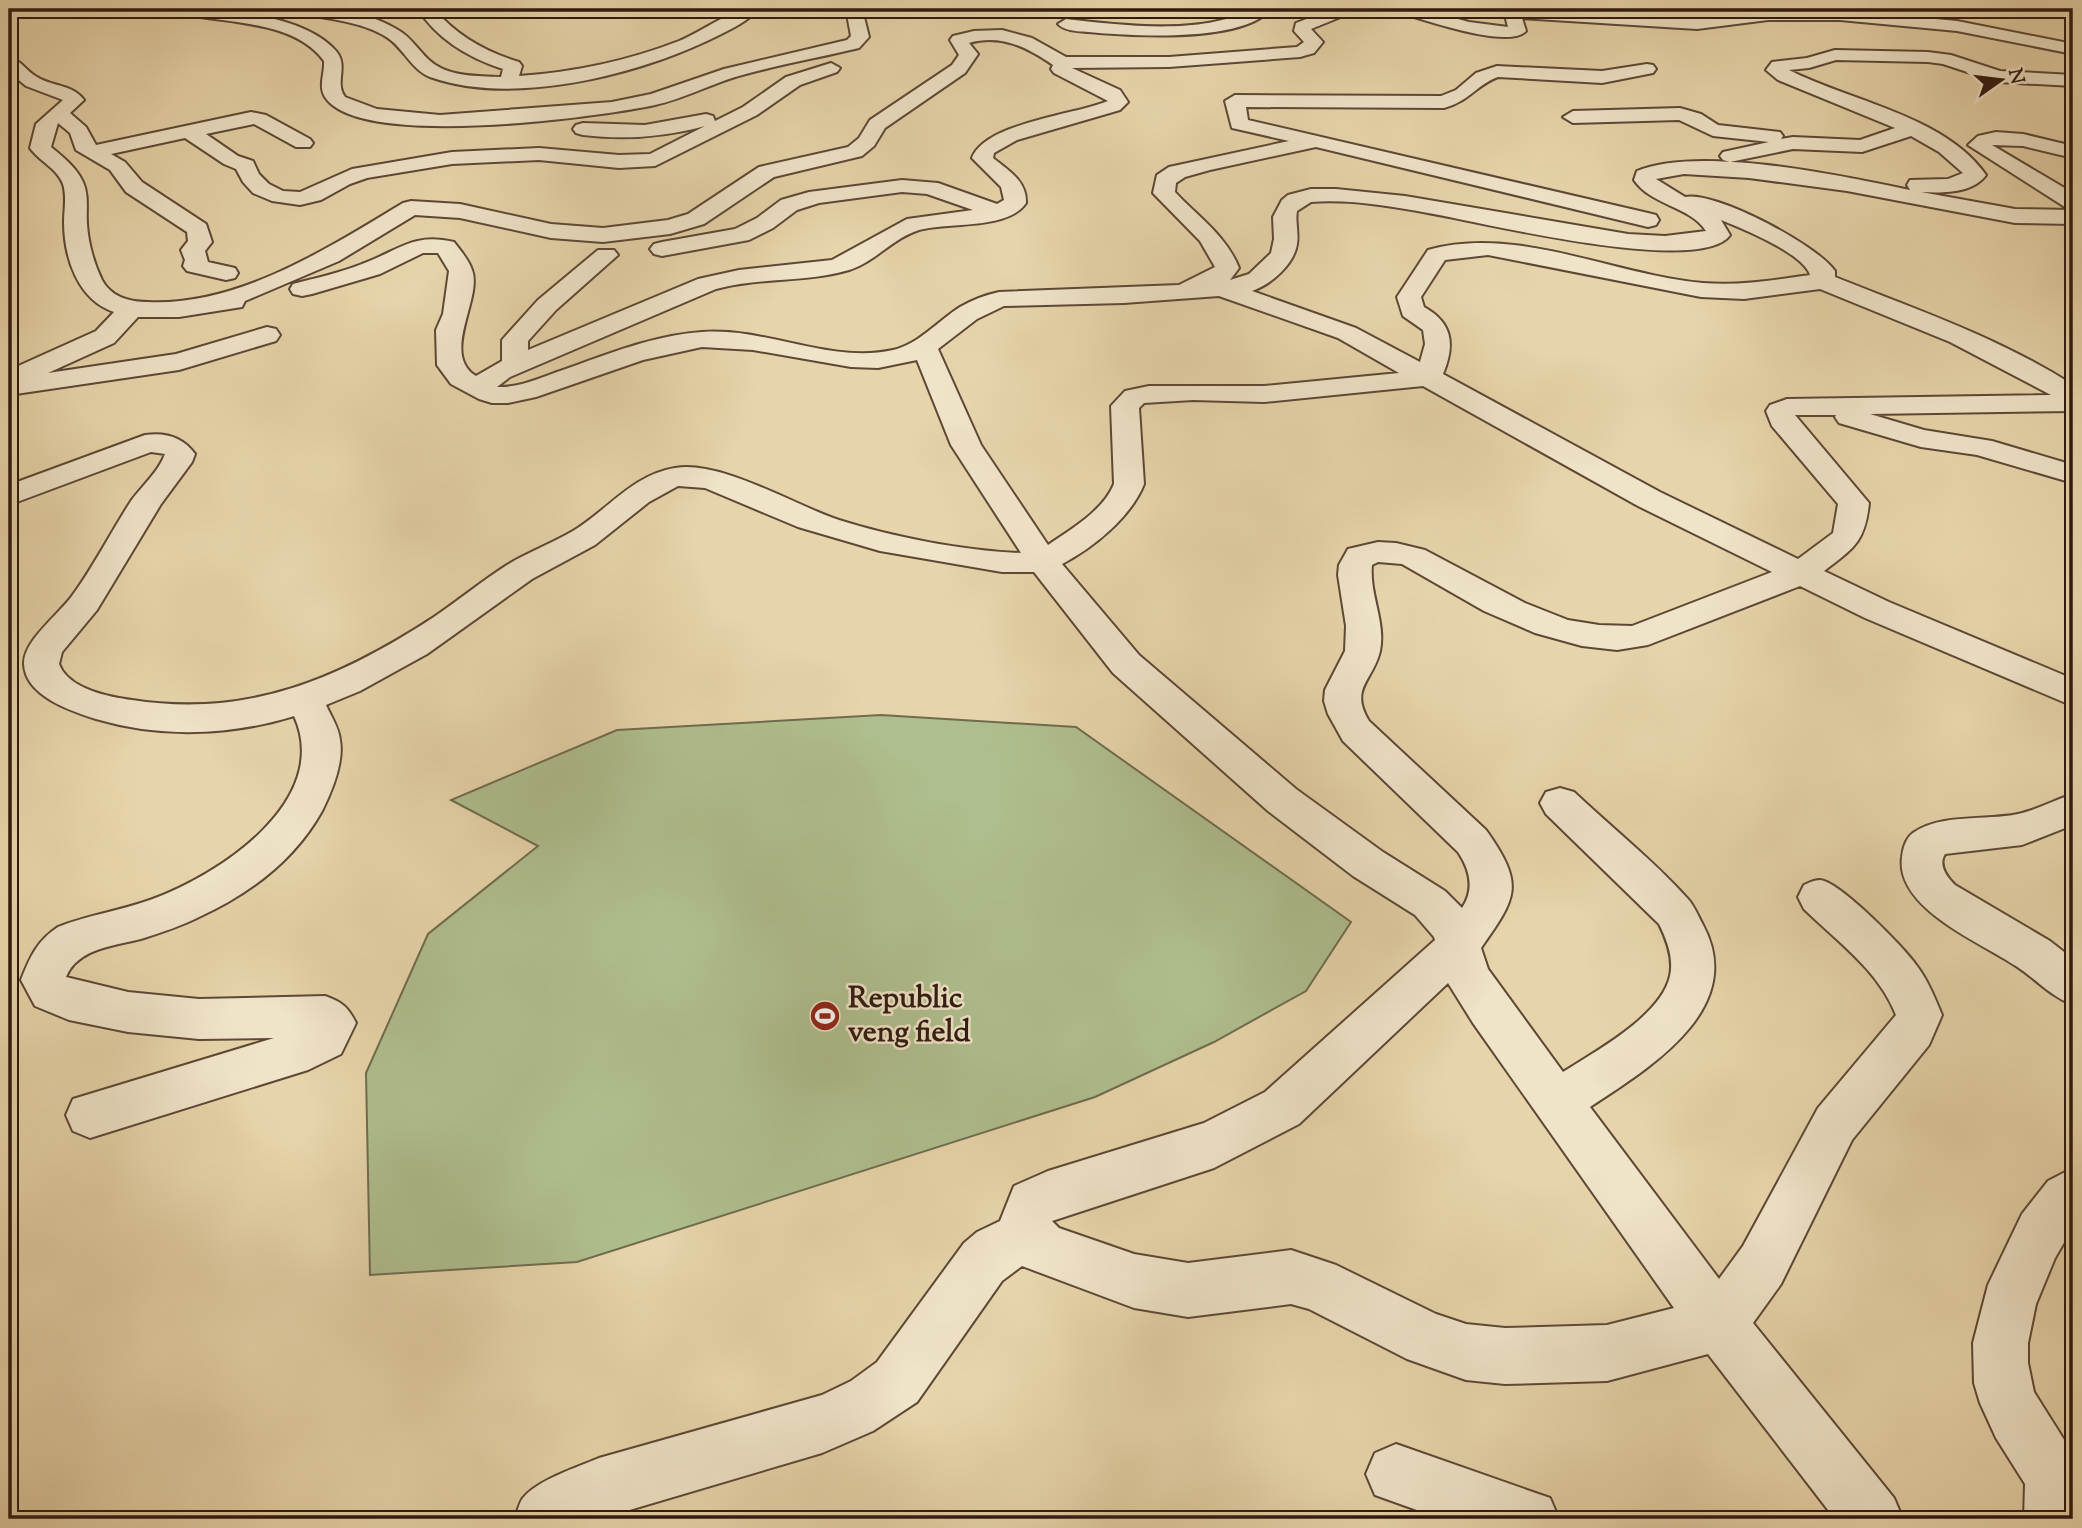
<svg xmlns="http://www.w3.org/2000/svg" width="2082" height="1528" viewBox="0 0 2082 1528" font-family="'Sorts Mill Goudy',serif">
	<rect width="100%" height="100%" fill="#e7d4aa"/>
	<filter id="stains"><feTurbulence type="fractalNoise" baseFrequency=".00286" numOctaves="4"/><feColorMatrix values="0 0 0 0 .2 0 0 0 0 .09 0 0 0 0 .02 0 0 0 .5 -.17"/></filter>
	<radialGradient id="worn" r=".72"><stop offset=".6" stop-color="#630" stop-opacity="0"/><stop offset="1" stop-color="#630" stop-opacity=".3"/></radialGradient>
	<path fill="#afbe8e" stroke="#6f6c4e" stroke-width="2" d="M881 715 1076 727 1351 922 1306 991 1214 1042 1095 1097 577 1262 370 1275 366 1073 428 934 538 846 451 800 617 730Z"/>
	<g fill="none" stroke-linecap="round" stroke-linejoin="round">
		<g stroke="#5d4836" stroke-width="4">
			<path id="minor" d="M176 9C220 7 305 15 336 51 349 66 334 83 345 97L377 109 440 115 612 102 651 94 724 69 847 40 851 36 846 9H862L869 37 859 48C818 58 776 65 735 77 709 85 683 99 655 105 599 117 358 150 325 97 318 86 325 73 324 61 294 20 228 24 184 14Z
				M294 9C329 7 367 11 398 30 411 37 418 50 429 60 447 77 477 76 501 77L503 69C469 58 437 39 418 9H434C457 36 486 52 519 62L522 66 519 76C574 72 628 61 679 41 706 30 730 8 758 9 747 23 725 32 709 40 633 76 512 106 430 77 412 70 404 49 388 38 360 20 327 20 296 12Z
				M1251 9H1271C1243 42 1139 36 1099 33 1087 31 1066 33 1058 24L1066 19C1120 25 1202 36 1251 9Z
				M1333 9H1355L1353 12 1311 29 1323 42 1314 53 1300 57 1169 67 1072 68 1120 90 1128 102 1120 110 1017 140 994 153 993 158C1008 170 1027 181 1026 203 1008 230 947 222 919 230 893 238 875 262 849 270 805 283 759 277 716 289L510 377 497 387C520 388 542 377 563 370 608 354 655 335 702 332 766 327 830 364 893 350 919 344 938 321 960 307 972 300 985 295 999 292L1179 285 1215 267 1200 241 1153 193 1157 175 1169 167 1289 141 1232 128 1225 101 1235 95 1441 96 1456 90 1476 73 1497 66 1602 71 1647 64 1653 65 1656 69 1653 73 1602 83 1498 77C1476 85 1470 101 1444 108L1246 107 1248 120 1648 213 1656 215 1659 220 1656 225 1648 227 1316 147 1210 170 1185 177 1176 183 1175 192C1198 217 1226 235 1239 268L1230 280 1249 274 1271 253 1274 239 1273 217 1282 200 1288 195 1311 189H1336L1405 196 1628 234 1665 236 1706 231C1690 206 1652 206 1634 180L1637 171C1700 145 1842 176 1910 190L1907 185 1910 180 1948 179 1963 173 1939 152 1911 136 1862 152 1793 149 1730 162 1723 160 1720 156 1723 152 1769 142 1713 136 1679 120 1573 123 1563 117 1573 111 1680 108 1701 114 1718 125 1780 132 1783 136 1781 139 1793 137 1860 140 1895 128 1778 80 1766 70 1772 62 1807 58 1835 50 1928 52 1951 55 2000 71 2073 75V86L1998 82 1943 64 1928 62 1836 60 1809 68 1789 70C1850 101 1945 116 1986 175 1972 194 1942 193 1921 192L2015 209 2073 210V224L2015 223 1847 191 1749 178 1684 174 1656 179 1685 197C1714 190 1817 245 1835 271V277C1915 309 2000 338 2073 385V411L1870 414 1924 430 1992 441 2073 465V483L1977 455 1921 447 1839 423 1835 417 1836 415H1795L1869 503C1865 542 1854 548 1824 571L1889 602 2073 679V706L1865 618 1800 586 1648 645 1617 650 1582 646 1535 633 1484 611 1402 564 1378 562 1372 565C1369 594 1386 622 1380 651 1373 681 1349 688 1369 721L1486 830C1525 885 1517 897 1481 948L1488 969 1563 1072C1596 1051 1661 1016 1670 976 1674 958 1667 940 1659 924L1546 814 1540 803 1546 792 1560 788 1574 792C1611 827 1653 860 1687 898 1694 905 1698 916 1703 925 1748 1009 1649 1068 1590 1107L1719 1279 1743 1246 1818 1108 1896 1015C1879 971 1837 941 1804 909L1798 897 1804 885C1808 883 1815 880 1820 880 1839 881 1905 948 1917 966 1928 981 1935 998 1942 1015L1929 1045 1852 1140 1781 1284 1753 1323 1894 1498 1903 1519H1835L1708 1354 1607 1381 1505 1384 1466 1380 1407 1359 1309 1309 1291 1304 1188 1317 1134 1308 1022 1266 1002 1281 917 1402 873 1431 822 1453 599 1519H515C517 1513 519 1503 523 1498 537 1480 578 1467 599 1458L822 1395 851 1381 877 1362 964 1243 977 1232 1000 1221 1014 1186 1048 1171 1204 1123 1265 1092 1435 940 1434 937 1415 915 1353 876 1268 811 1113 673 1034 572H1002L880 551 798 527 705 488 678 486 649 502 595 545 532 579 427 654 360 691 326 705C331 716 339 728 340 740 344 762 332 791 322 811 295 860 249 894 199 917 181 926 163 932 144 938 117 946 78 947 66 977L128 992 199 999 325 996C342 1002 348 1007 356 1023L341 1054 308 1070 90 1138 73 1131 66 1115 73 1099 274 1038 199 1039 128 1032 69 1020 35 1006 21 980C30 957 37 941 58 927 88 915 119 911 150 900 218 876 333 801 294 716 230 736 160 738 96 719 71 711 25 696 24 664 23 641 60 613 72 596 94 566 111 532 131 501 142 486 159 471 165 454L151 452 9 505V485L145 435C165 432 183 437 195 454L192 462 161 504 97 610 62 652 59 664C68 689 109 697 132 700 248 718 339 679 434 617 459 600 482 581 507 565 528 552 551 544 573 531 608 510 632 475 675 468 721 460 794 505 839 520 892 537 965 551 1021 553L951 445 917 360 878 368 851 367 753 350 702 347 643 360 536 397 508 403H492L479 399 451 384 437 365 436 330 443 314 449 271 438 253H423L380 274 312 294 302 296 293 294 290 289 293 284C316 278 339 273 362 264 398 251 413 232 454 242 460 250 469 260 472 270 483 298 440 354 476 376L502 361V340L538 300 598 250H614L618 255 556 310 528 341V350L698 279 739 270 832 260 907 219 973 210 927 194 902 192 819 203 797 210 773 228 749 240 662 256 654 254 650 249 654 244 662 242 735 229 757 218 781 200 809 192 902 180 938 183 997 204 1004 200 1001 187 972 158C985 123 1074 115 1108 101L1054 73 1051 69 1053 65C1027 47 1001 34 969 43L978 54 965 73 885 128 874 146 862 156 774 177 704 224 670 234 603 242 551 238 460 218 415 215 339 261 245 301 242 307 179 317H138L114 343 48 373 176 354 267 327 276 329 280 335 276 341 179 370 9 395V379L16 378 12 373 16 367 96 331 114 312C78 300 64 258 64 222 64 209 67 197 63 184 57 168 39 161 30 148L36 124 63 100 26 86 9 72V57C20 59 26 71 37 77 53 87 72 84 84 100L70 113 86 127 96 145 251 112 266 115 310 139 313 143 310 147H296L254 124 206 134 238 156 253 161 259 174 269 184 283 191 300 192 352 169 452 152 539 148 619 155 650 154 705 126C664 137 625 140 583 135L576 133 573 129 576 125 583 123 645 125 706 114 713 116 715 121 743 107 786 77 831 63 840 68 837 72 800 85 757 115 655 166 619 168 539 160 452 164 367 178 350 184 321 200 300 205 272 201 253 193 243 182 236 169 224 164 185 138 111 154 125 162 142 182 206 224 212 242 205 251 208 262 235 268 238 273 235 278 226 280 187 271 183 266 185 260 181 250 188 241 187 232 126 192 110 170 76 150 70 133 58 123 51 147C63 157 76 167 83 182 89 195 86 209 87 224 88 242 94 264 102 280 111 297 130 302 148 302 239 306 328 248 403 203L411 201 460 204 551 224 603 228 668 220 688 214 759 167 848 147 859 138 870 120 952 65 959 55 950 40 953 36 974 31 1002 30 1032 38 1066 57H1169L1297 47 1304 42 1294 31 1296 23ZM1311 202C1349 199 1390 206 1428 213 1476 221 1701 277 1730 235L1721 220C1743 229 1803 253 1810 275 1774 280 1740 286 1703 283 1613 275 1518 225 1428 250L1397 297 1403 316 1423 330 1425 344 1420 362 1356 328 1252 291C1270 285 1294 265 1297 244 1299 233 1295 222 1297 211ZM1488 255 1701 297 1744 299 1820 289 1950 342 2051 395 1787 399 1770 405 1766 411 1772 426 1838 504 1833 533 1798 559 1660 492 1443 374C1455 345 1453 323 1424 307L1421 297 1445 260ZM1219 296 1338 338 1399 373 1264 386H1149L1125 391 1111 406 1114 484C1103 511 1071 529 1048 545L981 445 938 349 977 319 1004 306 1124 303ZM1423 386 1638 506 1772 572 1632 626 1599 625 1568 620 1525 603 1425 550 1396 543 1378 542 1348 549 1339 565 1338 575 1346 626 1345 651 1325 690 1324 701 1328 714 1343 741 1458 852C1470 870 1475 889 1462 908L1445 891 1383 852 1296 789 1139 655 1062 564C1093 548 1131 517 1144 484L1139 408 1144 403 1193 400 1264 402ZM1448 983 1473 1023 1674 1308 1607 1325 1505 1328 1466 1324 1436 1314 1336 1265 1291 1250 1188 1263 1134 1254 1059 1228 1052 1221 1214 1168 1299 1124Z
				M1396 9H1421L1469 22 1508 27 1505 15 1514 9 1697 19 1768 10H1840L1957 21 2073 44V54L1957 31 1840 20H1768L1697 29 1522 18 1526 31C1509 50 1422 19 1398 12Z
				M1996 132 2023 134 2073 146V158L2023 146 1992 145 2073 193V209L2065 207 1968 145 1978 136Z
				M2073 794V825L2022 845 1945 854C1938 865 1946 876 1955 885L2050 941 2073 959V1005C2050 996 2036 979 2016 966 1980 942 1895 908 1902 857 1903 848 1906 838 1913 833 1941 813 1985 821 2018 814 2036 810 2055 800 2073 794Z
				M2073 1168V1227L2055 1258 2036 1304 2028 1343V1363L2034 1392 2073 1454V1519H2024L2025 1484 1996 1438 1980 1403 1974 1383 1973 1343 1988 1285 2022 1214 2048 1181Z
				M1396 1444 1550 1498 1559 1519H1442L1375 1495 1366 1474 1375 1453Z"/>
		</g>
		<use href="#minor" fill="#efe3c8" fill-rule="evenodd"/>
	</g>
	<defs>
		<g id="stadium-disc" transform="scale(1.575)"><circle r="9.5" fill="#8f2418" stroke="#efe3c8"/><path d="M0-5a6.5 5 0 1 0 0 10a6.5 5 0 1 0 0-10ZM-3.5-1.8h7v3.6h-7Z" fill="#fff"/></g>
	</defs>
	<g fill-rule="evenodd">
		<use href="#stadium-disc" x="825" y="1016"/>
	</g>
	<g text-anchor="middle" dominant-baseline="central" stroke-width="5" stroke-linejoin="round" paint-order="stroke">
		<g font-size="30" font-weight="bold" fill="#2f190f" stroke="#efe3c8" text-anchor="start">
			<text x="848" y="999">Republic<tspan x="848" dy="34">veng field</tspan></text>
		</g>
	</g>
	<rect width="2082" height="1528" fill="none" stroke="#e7d4aa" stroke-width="35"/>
	<rect x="10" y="10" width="2061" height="1507" fill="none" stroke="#2f190f" stroke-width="3.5"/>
	<rect x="18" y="18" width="2047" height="1493" fill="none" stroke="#2f190f" stroke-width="2"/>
	<g transform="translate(2001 80) rotate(76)" stroke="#efe3c8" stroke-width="5" paint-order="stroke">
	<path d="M0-5L12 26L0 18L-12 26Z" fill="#2f190f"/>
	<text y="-10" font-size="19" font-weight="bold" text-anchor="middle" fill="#2f190f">N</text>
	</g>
	<rect width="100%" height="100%" filter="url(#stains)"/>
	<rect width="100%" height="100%" fill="url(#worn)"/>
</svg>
